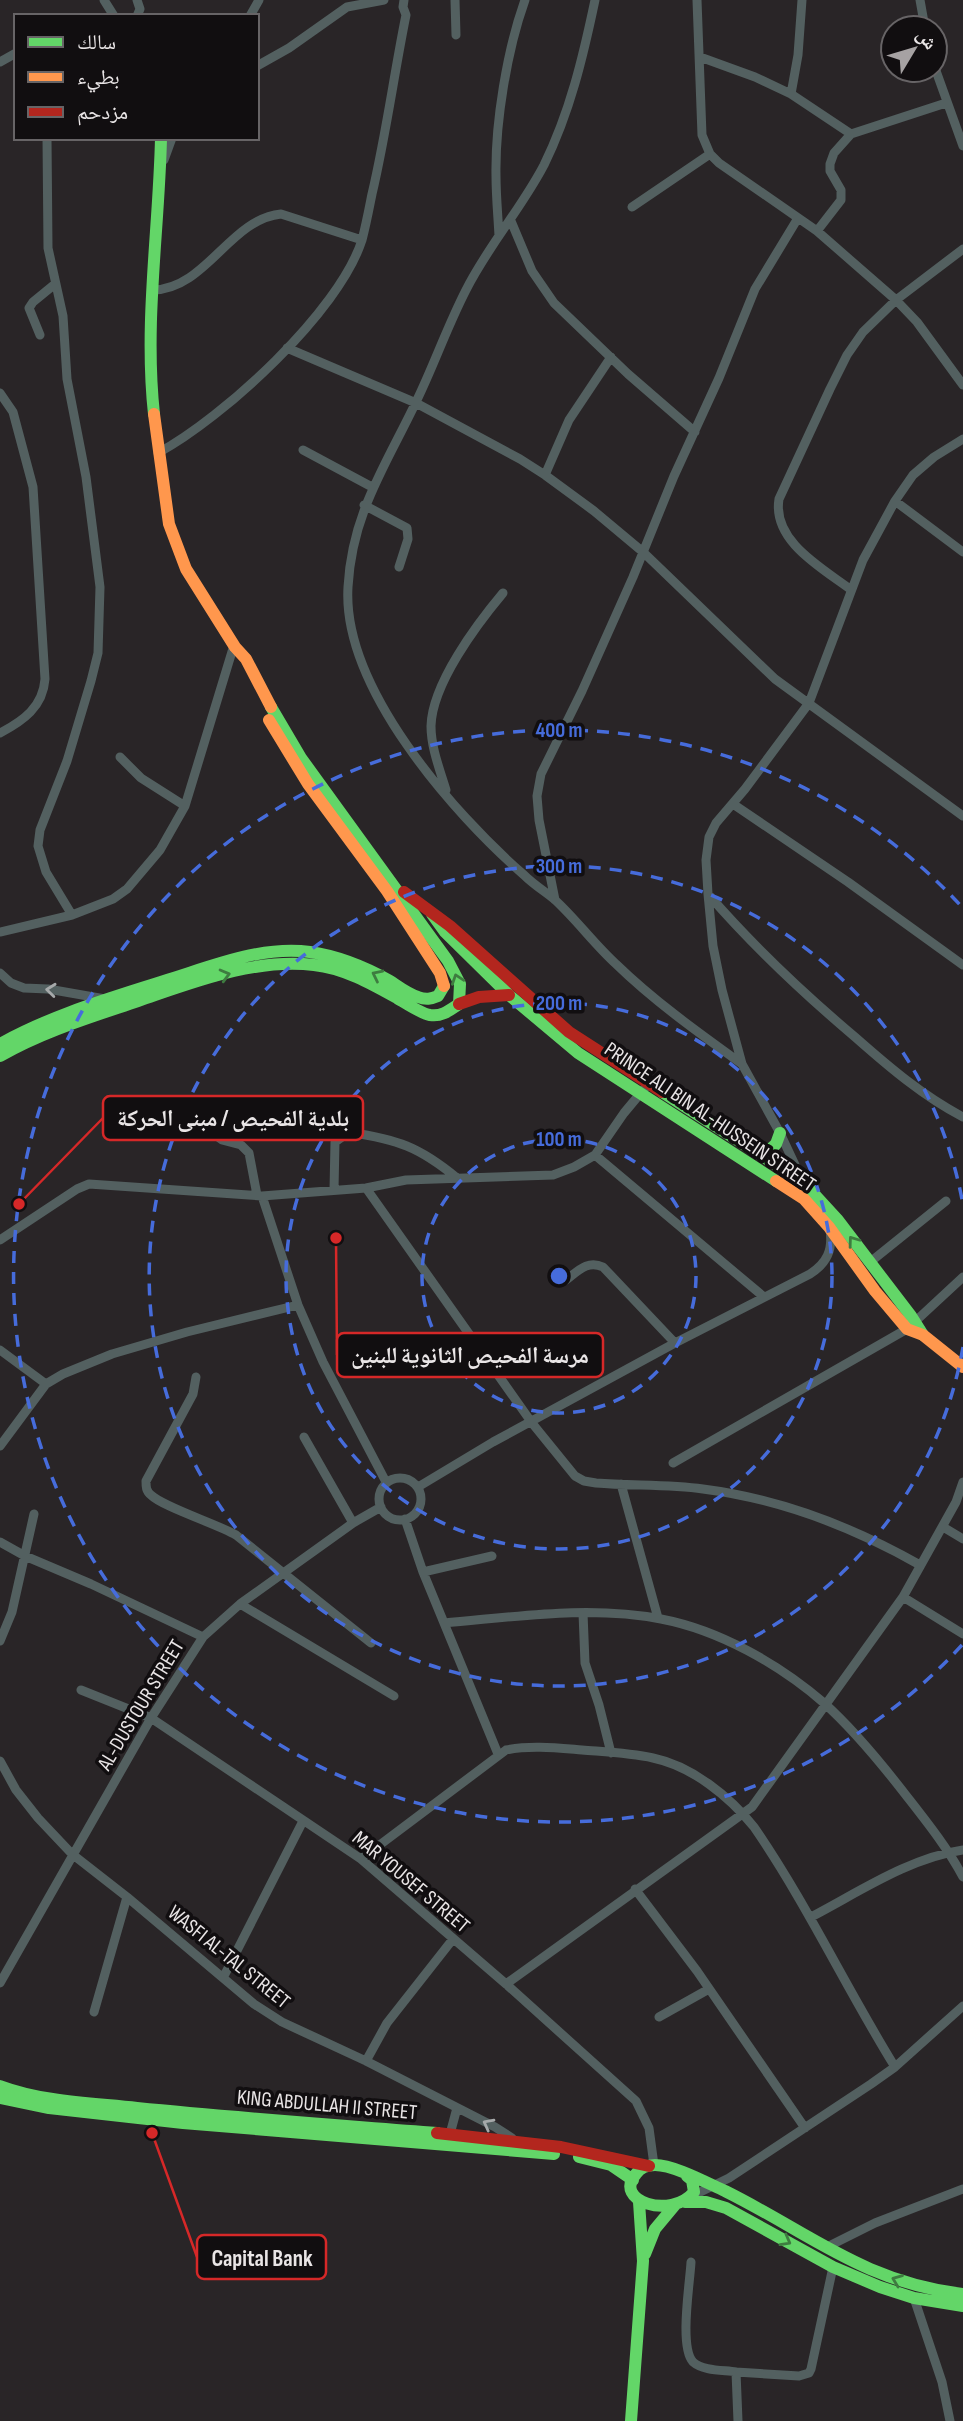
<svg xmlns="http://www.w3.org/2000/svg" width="963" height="2421" viewBox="0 0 963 2421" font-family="'Sofia Sans Condensed','Noto Naskh Arabic',sans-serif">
	<rect width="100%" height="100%" fill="#292527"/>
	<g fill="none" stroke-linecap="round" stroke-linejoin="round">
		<path stroke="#536060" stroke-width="9" d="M104 0 114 16
			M455 0 456 35
			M595 0C583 57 570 112 544 165 521 209 488 246 466 290 447 327 434 365 416 402 386 465 352 513 348 587 342 687 453 813 524 875 533 884 544 891 554 899 576 919 594 944 616 964 654 1001 699 1033 742 1064
			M697 0 702 135 710 154 719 163 817 231 896 300 917 322 963 385
			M920 0 925 28
			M137 16 140 9 137 0
			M250 16 259 0
			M700 57 755 77 791 94 851 134
			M0 62 16 53
			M257 66 289 48 347 7 384 0
			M935 68 963 146
			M791 94 798 55 802 0
			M47 138 48 248 63 316 67 379 86 477 100 587 98 653 91 681 67 761 40 830 38 846 46 872 72 915
			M164 160 172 138
			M632 207 710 154
			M511 221 532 271 554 303 628 374 695 432
			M817 231 841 200V190L830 171V164L834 153 851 134 946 103
			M499 236C498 216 496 196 496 176 495 123 507 50 525 0
			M153 290C206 289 230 219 281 214L362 240
			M40 335 29 308 33 302 55 284
			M287 348 416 403 520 459 545 475 594 511 643 552 775 679 963 816
			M0 393 13 412 33 487 45 679C43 707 23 721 0 733
			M303 450 372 487
			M158 453C223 418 339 312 362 240 366 225 369 209 372 194 386 135 394 74 406 15L403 7 404 0
			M545 475 569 420 611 357
			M895 501 963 552
			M364 505 407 528 408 539 399 567
			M850 589C822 568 772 541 779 499L830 389 847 355 863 332 896 300 963 249
			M120 757 141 778 185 806
			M446 790C440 770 431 748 431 726 432 684 477 624 503 593
			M733 804 848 882 963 965
			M708 894C753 946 803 993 855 1037 889 1067 923 1096 963 1117
			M555 900 539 820 537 796 541 774 582 691 633 577 674 476 719 378 755 289 798 218
			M0 932 72 915 113 899 127 889 160 850 185 806 234 645
			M0 973 11 983 24 988 48 989 105 999
			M212 1107 218 1137 222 1140 241 1145 249 1153 257 1195
			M595 1155 764 1297
			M803 1182 780 1133 742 1064 722 990 713 946 708 894 706 860 709 837 716 823 745 789 809 703 863 560 895 501 913 475 934 457 963 439
			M366 1188 532 1423 575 1476 584 1481 596 1483C632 1486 668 1484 703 1489 781 1499 853 1527 920 1565
			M334 1190 335 1142 349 1132C398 1140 418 1146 457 1178
			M262 1196 298 1305 323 1362 386 1482
			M0 1240 77 1189 89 1184 262 1196 366 1188 406 1180 553 1175 574 1167 595 1155 624 1113 649 1083
			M869 1263 946 1201
			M566 1280C579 1270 588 1260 603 1267L675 1343
			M0 1350 46 1384
			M196 1377 193 1394 146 1481C146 1487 146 1491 151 1495 163 1507 217 1524 236 1535L371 1643
			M304 1437 353 1523
			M0 1446 46 1384 63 1374 112 1354 187 1332 298 1305
			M673 1463 907 1329 963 1277
			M379 1499a21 21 0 1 1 42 0a21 21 0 1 1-42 0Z
			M621 1484 658 1618
			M418 1487 493 1442 675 1343 810 1274C827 1263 833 1250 830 1230
			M405 1519 423 1572 498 1754
			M943 1527 963 1539
			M0 1542 25 1556 91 1584 203 1637
			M423 1572 492 1556
			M903 1597 963 1634
			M240 1604 394 1696
			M583 1613 585 1663 599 1705 611 1753
			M444 1623C515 1617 589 1605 661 1619 719 1630 779 1664 824 1703 854 1730 881 1763 905 1794 926 1821 947 1847 963 1877
			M0 1641 12 1612 34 1514
			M81 1690 151 1718 361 1859 506 1984 636 2101 649 2128 654 2165
			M0 1761 16 1790 38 1818 72 1854 127 1897 254 2004 282 2022 366 2061 495 2127 512 2138
			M361 1859 506 1750C531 1745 557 1748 582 1750 606 1752 630 1753 653 1758 692 1766 730 1797 754 1827 807 1904 846 1988 895 2067
			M635 1889 697 1971 805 2128
			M811 1917C859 1892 909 1858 963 1850
			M223 1978 303 1821
			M0 1983 151 1718 203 1637 240 1604 353 1523 381 1507
			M506 1984 752 1807 903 1597 956 1502 963 1482
			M94 2012 127 1897
			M659 2017 709 1989
			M366 2061 387 2023 453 1939
			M450 2134 457 2108
			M690 2197 729 2178 871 2084 895 2067 963 2006
			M827 2247 875 2223 963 2189
			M691 2262C690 2283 679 2347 693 2362 703 2371 724 2370 736 2372
			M914 2298 942 2382 950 2421
			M738 2421 736 2372 799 2376 809 2373 811 2369 833 2267"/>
		<path stroke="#63d668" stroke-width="12" d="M154 414C144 322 159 230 161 138
			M432 914 445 932 509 995 578 1053 776 1181
			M0 1044C52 1015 108 999 164 981 210 967 262 945 310 952 338 956 365 967 390 981 399 987 408 994 418 997 426 1000 431 999 438 996L444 986
			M0 1056C44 1031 91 1017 138 1001 194 982 254 958 314 965 344 968 372 984 397 998 407 1004 420 1013 430 1015 442 1017 450 1010 459 1004L460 984 448 961 301 758 271 707
			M662 1092 803 1182 837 1219 911 1316 923 1335
			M764 1155 776 1144 780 1133
			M0 2086C43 2102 92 2103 137 2108 237 2118 337 2125 437 2133
			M0 2098 49 2108 183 2123 554 2154
			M579 2157 611 2165 633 2180
			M687 2176 692 2180 694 2192C671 2220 612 2201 636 2174 640 2168 648 2165 655 2165 674 2165 707 2183 725 2191 810 2233 863 2282 963 2294
			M685 2202H706L726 2208 833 2267 880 2287 914 2298 963 2306
			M645 2254 655 2229 675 2205
			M631 2421 643 2261 639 2202"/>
		<path stroke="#ff974d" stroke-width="12" d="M154 414 169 524 186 569 235 647 246 659 271 707
			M269 720 308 784 387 891 440 973 444 986
			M776 1181 804 1199 829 1227 875 1291 907 1329 923 1335 963 1367"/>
		<path stroke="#b3261e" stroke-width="12" d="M404 892 450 926 569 1032 662 1092
			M459 1004 479 997 509 995
			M437 2133 561 2147 649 2166"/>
	</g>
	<defs><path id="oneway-chevron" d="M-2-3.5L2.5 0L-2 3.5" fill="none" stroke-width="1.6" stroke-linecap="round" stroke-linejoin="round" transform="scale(1.75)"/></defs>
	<g stroke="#3e7c40">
		<use href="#oneway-chevron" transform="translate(225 975) rotate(-15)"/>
		<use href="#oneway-chevron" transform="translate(377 975) rotate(-154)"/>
		<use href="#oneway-chevron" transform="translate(457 979) rotate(-109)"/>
		<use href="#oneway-chevron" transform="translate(853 1241) rotate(-126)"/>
		<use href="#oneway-chevron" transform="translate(786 2241) rotate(29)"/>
		<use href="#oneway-chevron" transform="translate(897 2280) rotate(-159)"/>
	</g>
	<g stroke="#a6a9aa">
		<use href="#oneway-chevron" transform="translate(51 990) rotate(-174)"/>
		<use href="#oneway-chevron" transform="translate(488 2124) rotate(-152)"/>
	</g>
	<g fill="none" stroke="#466cdb" stroke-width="3.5" stroke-dasharray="12 9">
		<circle cx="559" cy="1276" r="137"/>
		<circle cx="559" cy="1276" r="273"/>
		<path d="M963 1347A410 410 0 1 1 963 1205"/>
		<path d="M962 1645A546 546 0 1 1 962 907"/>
	</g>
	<g text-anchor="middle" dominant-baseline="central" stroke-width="7" stroke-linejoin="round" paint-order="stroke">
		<g font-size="21" fill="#e9e5e6" stroke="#110e10">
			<text transform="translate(710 1117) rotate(34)">PRINCE ALI BIN AL-HUSSEIN STREET</text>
			<text transform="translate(141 1705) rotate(-59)">AL-DUSTOUR STREET</text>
			<text transform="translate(411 1882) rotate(40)">MAR YOUSEF STREET</text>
			<text transform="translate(229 1957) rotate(39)">WASFI AL-TAL STREET</text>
			<text transform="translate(327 2105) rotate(5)">KING ABDULLAH II STREET</text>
		</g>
	</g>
	<circle cx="559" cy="1276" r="10" fill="#466cdb" stroke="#110e10" stroke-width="3.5"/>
	<g font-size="21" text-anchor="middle" font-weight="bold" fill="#466cdb" stroke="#110e10" stroke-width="7" stroke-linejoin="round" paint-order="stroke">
		<text x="559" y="737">400 m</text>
		<text x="559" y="873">300 m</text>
		<text x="559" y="1010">200 m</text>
		<text x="559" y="1146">100 m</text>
	</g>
	<path fill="none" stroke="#d62828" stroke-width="2.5" d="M19 1204L103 1118M336 1238L337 1355M152 2133L197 2257"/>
	<g fill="#d62828" stroke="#110e10" stroke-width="2.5">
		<circle cx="19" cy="1204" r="7"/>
		<circle cx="336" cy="1238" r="7"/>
		<circle cx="152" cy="2133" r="7"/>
	</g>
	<g fill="#110e10" stroke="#d62828" stroke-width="2.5">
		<rect x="103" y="1096" width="260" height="44" rx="7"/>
		<rect x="337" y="1333" width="266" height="44" rx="7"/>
		<rect x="197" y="2235" width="129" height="44" rx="7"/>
	</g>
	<g font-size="23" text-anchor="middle" font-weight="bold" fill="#e9e5e6">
		<text x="233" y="1126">بلدية الفحيص / مبنى الحركة</text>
		<text x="470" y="1363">مرسة الفحيص الثانوية للبنين</text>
		<text x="262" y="2266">Capital Bank</text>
	</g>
	<rect x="14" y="14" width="245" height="126" fill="#110e10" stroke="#676466" stroke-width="2"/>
	<rect x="28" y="37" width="35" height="10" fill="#63d668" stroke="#676466" stroke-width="2"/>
	<text x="77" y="49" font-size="21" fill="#e9e5e6">سالك</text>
	<rect x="28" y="72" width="35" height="10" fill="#ff974d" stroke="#676466" stroke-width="2"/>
	<text x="77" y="84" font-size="21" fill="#e9e5e6">بطيء</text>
	<rect x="28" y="107" width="35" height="10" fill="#b3261e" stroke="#676466" stroke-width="2"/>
	<text x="77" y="119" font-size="21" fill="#e9e5e6">مزدحم</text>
	<g transform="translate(914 49) rotate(52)"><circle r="33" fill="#110e10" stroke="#676466" stroke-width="2"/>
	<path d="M0-5L12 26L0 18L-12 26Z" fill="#a6a2a3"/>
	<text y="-10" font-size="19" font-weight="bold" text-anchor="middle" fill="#e9e5e6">ش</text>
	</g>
</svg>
